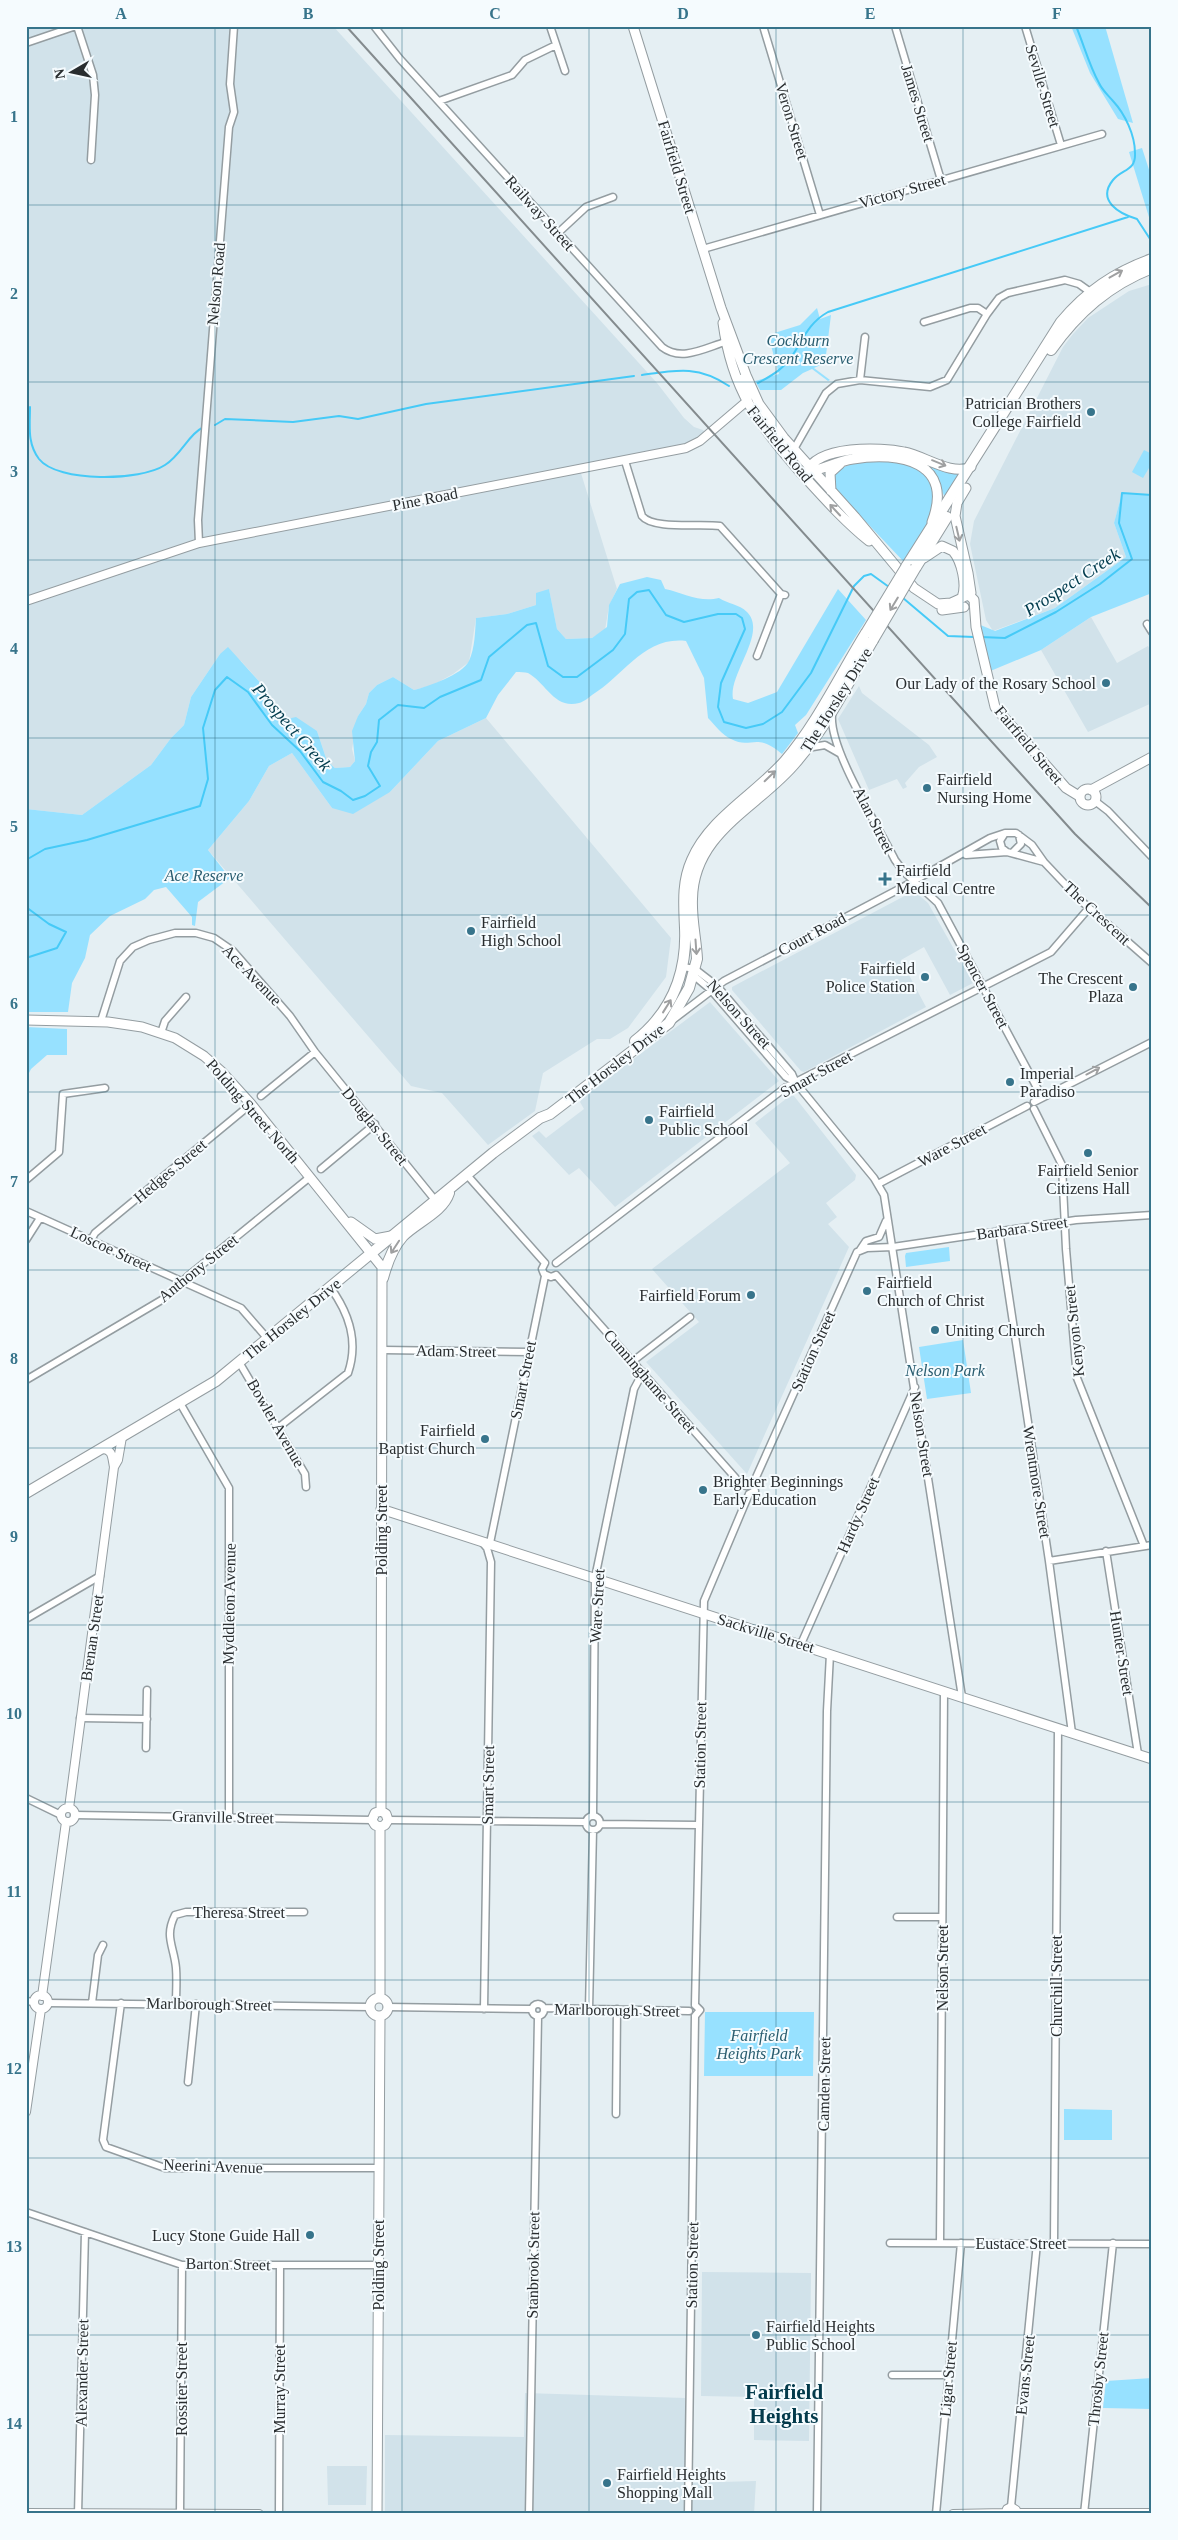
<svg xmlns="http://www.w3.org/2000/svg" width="1178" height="2540" viewBox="0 0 1178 2540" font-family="Georgia,serif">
	<rect width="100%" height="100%" fill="#e5eff3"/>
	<path fill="#d1e2ea" d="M26 26H333L657 383 684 418 694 427 703 430 707 435 700 441 580 470 617 589 609 606 605 630 592 638 566 639 557 629 549 589 536 605 507 614 476 618 469 662 453 674 433 685 414 690 393 677 377 685 369 693 366 704 358 716 352 749 355 761 350 767 335 768 327 761 317 731 283 720 274 710 266 689 241 661 220 654 191 697 184 725 171 738 151 765 82 815 26 809Z
		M1152 284V495L1122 493 1114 523 1126 557 1055 608 993 631 986 620 970 544 974 521 1063 347 1073 334 1088 318 1129 291Z
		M1091 617 1117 663 1148 646 1152 653V703L1088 732 1041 650Z
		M859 686 862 693 929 745 937 757 919 767 905 783 907 787 903 789 897 779 869 790 838 719Z
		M486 718 671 938 666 977 628 1028 610 1039H597L543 1073 535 1111 488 1145 442 1093 411 1086 208 850 249 801 269 766 292 753 332 808 390 792 438 741Z
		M914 891 928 903 973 983 950 995 924 947 901 960 926 1007 804 1072 801 1071 732 990V987Z
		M710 1002 779 1081 615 1207 579 1168 569 1175 532 1136 539 1131 546 1138 584 1109 580 1102 584 1096Z
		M791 1095 794 1096 856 1175 855 1180 826 1203 837 1217 828 1224 849 1247 747 1474 646 1362 699 1322 652 1269 790 1163 755 1123Z
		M702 2272 811 2273 809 2441 754 2440V2397L701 2396Z
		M525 2393 685 2398V2483L756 2481 754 2514H385V2435L524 2437Z
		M327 2466H367L366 2505H328Z"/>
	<path fill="#97e1ff" d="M1071 26H1105L1133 123 1118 119 1090 73Z
		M1142 148 1152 179V227L1129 152Z
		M817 308 820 319 831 315 825 363 814 368 830 380 828 381 812 369 803 373 781 390H760L755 381 779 374 768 335 800 325Z
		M1144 450 1152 454V463L1143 478 1132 472Z
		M914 458 961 474 945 498 935 474Z
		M890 461C900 463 911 464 920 469 954 489 919 541 904 562L833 487C831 459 870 462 890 461Z
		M1122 493 1152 495V593L1091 617 1041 650 988 672 978 624 995 631 1055 608 1126 557 1114 523Z
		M647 577 661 580 665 589C684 593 700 603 719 598 728 604 739 604 747 612 768 633 728 674 733 699L748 703 777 692 838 589 866 620 806 715 795 725 798 733 782 754C756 731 751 750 731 739 722 735 715 725 708 718L704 678 686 641C644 636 624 676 592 695 589 697 584 702 579 703 555 710 545 682 528 673 525 672 520 672 516 672L498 695 486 718 438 741 390 792 353 814 332 808 292 753 269 766 249 801 208 850 230 878 198 902 195 926 192 925V917L166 887 154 890 145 899 110 916 90 935 85 958 72 983 68 1012H26V809L82 815 151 765 171 738 184 725 191 697 220 654 228 647 266 689 274 710 283 720 296 717 317 731 327 761 335 768 350 767 355 761 352 731 358 716 366 704 369 693 377 685 393 677 414 690C429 686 462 675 469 661 475 648 475 632 476 618L507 614 536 605V593L549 589 557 629 566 639 592 638 607 627 609 605 620 584Z
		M26 1027 67 1029V1055H47L31 1069 26 1079Z
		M949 1247 950 1261 906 1267 905 1256 906 1253Z
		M963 1340 971 1393 927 1399 919 1347Z
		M705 2012H814L813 2076H704Z
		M1064 2109 1112 2110V2140H1064Z
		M1152 2378V2409L1103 2408 1106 2381Z"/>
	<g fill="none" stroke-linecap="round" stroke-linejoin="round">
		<path stroke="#46caf7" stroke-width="2" d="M1076 26C1084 45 1089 65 1099 83 1102 90 1108 95 1113 101 1125 114 1135 135 1135 153 1136 171 1122 169 1113 180 1096 201 1120 214 1137 219L1152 242
			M642 375C676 370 698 365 729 386
			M758 383C773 375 785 368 794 353 804 337 810 322 828 312L1128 217
			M30 407C30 426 27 443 39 459 58 483 141 481 165 465 181 455 189 434 202 428
			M215 425 225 419 293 422 339 416 358 419 426 404 634 376
			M903 598 948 636 974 637
			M981 637 1005 638 1056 612 1100 584 1132 559 1119 523 1122 493 1152 495
			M26 860 45 849 87 840 200 806 208 779 203 728 215 690 227 677 248 692 272 725 300 751 323 782 341 791 353 800 365 796 380 786 368 766 371 752 377 742 379 720 398 705 424 708 440 697 481 680 489 657 527 625 536 623 548 666 563 677H577L613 650 625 634 629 599 637 592 649 590 666 615 684 622 718 614H736L742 618 745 629 721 683 718 707 724 722 746 728 763 724 782 712 811 673 854 586 864 576 871 574 889 587
			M26 907 49 924 66 932 57 948 26 958
			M26 1054V1055"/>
		<g stroke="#949da1" stroke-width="9">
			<path id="minor" d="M77 26 93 75 95 95 91 160
				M374 26 400 59 662 347C681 362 705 348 725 342
				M550 26 565 71
				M763 26 820 215
				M895 26 941 180
				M1025 26 1061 145
				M26 43 76 26
				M439 101 512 75 525 60 556 45
				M558 233 586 207 613 197
				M703 249 1102 134
				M924 322 970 308H978L987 314
				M860 380 865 337
				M794 449 826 393 837 384 860 380 930 387 947 380 987 314 999 298 1008 293 1065 280 1079 284 1093 294
				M625 461 642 516C653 530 702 523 720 526L781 594 785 595
				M199 543 198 520 229 127 234 112 230 84 234 26
				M1147 624 1152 632
				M757 656 781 594
				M832 715C829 749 878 826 895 860L904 872 938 903 1042 1097
				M807 748 825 745 839 753
				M1095 801 1108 811 1152 857
				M1007 852 1002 848 1000 841 1005 833H1016L1032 845 1044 862 1079 899 1152 963
				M1013 852 1021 844 1019 835
				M966 855 1007 852 1044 862
				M683 967 695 969 717 986 792 1074 796 1083 874 1178 884 1195 962 1697
				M692 974 711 990 786 1077 795 1082
				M674 1019 724 981 903 887 990 838 1005 833
				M101 1021 120 961 133 947 149 940 175 933H196L214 938 233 951 290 1016 315 1052 435 1200
				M161 1033 165 1021 186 997
				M261 1096 315 1052
				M1034 1102 1152 1042
				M1034 1109 1062 1165 1066 1249 1077 1378 1144 1546
				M321 1169 375 1124
				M467 1175 545 1263
				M26 1180 59 1152 63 1094 105 1088
				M878 1184 1027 1106
				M26 1211 241 1308 267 1338
				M999 1230 1049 1561 1072 1733
				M26 1240 40 1218
				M91 1240 95 1233 251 1104
				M860 1250 866 1241 879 1237 886 1221
				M545 1263 542 1269 544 1274 551 1277 556 1275
				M556 1263 786 1087 1051 952 1089 908
				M556 1275 740 1483 746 1486
				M383 1350 529 1352
				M633 1361 690 1317
				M239 1362 305 1474 306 1487
				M26 1380 165 1298 188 1276 310 1177
				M180 1403 229 1488V1817
				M279 1427 348 1373C359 1341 349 1313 330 1287
				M753 1484 857 1252 867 1248 893 1247 1076 1220 1152 1215
				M749 1494 755 1491 753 1484
				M482 1542 487 1548 491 1562 484 2009
				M490 1543 545 1276
				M1106 1551 1138 1754
				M1049 1561 1152 1545
				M26 1619 100 1576
				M801 1644 915 1387
				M80 1718 147 1719
				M146 1748 147 1690
				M26 1798 61 1815
				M74 1815 372 1820
				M593 1816 595 1578 634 1389 643 1372
				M586 1823a7 7 0 1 1 14 0a7 7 0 1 1-14 0Z
				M388 1820 586 1822
				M600 1824 698 1825
				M897 1917H942
				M26 2001 34 2002
				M48 2003 370 2007
				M92 2003 98 1955 103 1945
				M121 2003 103 2140 106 2147 165 2168H379
				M532 2010a6 6 0 1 1 12 0a6 6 0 1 1-12 0Z
				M176 2004C176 1992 177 1980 176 1968 174 1946 164 1937 175 1915L186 1912H304
				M695 2005 704 1601 749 1494
				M695 2005 700 2010 695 2016
				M387 2007 532 2009
				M544 2008 689 2011
				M589 2009 593 1830
				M188 2082 196 2004
				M616 2114 617 2009
				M26 2212 182 2265H378
				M1054 2242 1058 1729
				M890 2243 1152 2244
				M940 2243 944 1692
				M892 2375H948
				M1011 2507 1037 2243
				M180 2513 182 2265
				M78 2514 85 2232
				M279 2514 280 2265
				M529 2514 538 2017
				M688 2514 695 2016
				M817 2514 827 1711 830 1654
				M936 2514 961 2243
				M1084 2514 1113 2243"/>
		</g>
		<g stroke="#949da1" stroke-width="10">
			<path id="tertiary" d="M26 601 199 543 686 448 700 441 747 401 749 394 743 378
				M114 1467 118 1460 122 1437
				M69 1808 114 1467C112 1458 113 1449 102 1449
				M61 1815a7 7 0 1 1 14 0a7 7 0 1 1-14 0Z
				M34 2002a7 7 0 1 1 14 0a7 7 0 1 1-14 0Z
				M42 1996 66 1822
				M26 2112 41 2009
				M26 2513 259 2514
				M1017 2513H1152
				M953 2514 1005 2513
				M1005 2514 1007 2509 1011 2507 1016 2510 1017 2514"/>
		</g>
		<g stroke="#949da1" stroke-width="11">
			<path id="secondary" d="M633 26 721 308 746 375 759 404 784 438 855 517 914 588 938 604 951 603 962 598C967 585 962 562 953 551L942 546 924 558
				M723 323C732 390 758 424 801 473 823 497 844 521 869 541
				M807 472C817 445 881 447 904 452 925 456 951 476 971 467
				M809 472C824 469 838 461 853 459 900 451 955 462 932 522
				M966 488 957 503 955 516 968 573 971 593
				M831 491 830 473 840 464
				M963 597 969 595 974 600 976 627 995 707 1066 788 1079 796
				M942 610 964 607
				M1080 797a8 8 0 1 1 16 0a8 8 0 1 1-16 0Z
				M1091 790 1152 757
				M26 1020 108 1022 142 1027 175 1038 204 1056 221 1071 251 1104 382 1267 381 1811
				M351 1222 375 1239 391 1236
				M381 1509 1152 1759
				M380 1827 375 1825 372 1820 375 1813 381 1811
				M380 1827 385 1825 388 1820 386 1814 381 1811
				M380 1998V1827
				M370 2007a9 9 0 1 1 18 0a9 9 0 1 1-18 0Z
				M377 2514 380 2016"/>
		</g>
		<g stroke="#949da1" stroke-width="12">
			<path id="primary" d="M1051 350C1078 312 1109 285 1152 268
				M906 567 1061 322C1087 291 1114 273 1152 259
				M916 567 947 517
				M635 1041C672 1012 687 973 685 928 684 904 682 882 692 860 710 818 755 795 785 761 817 724 840 675 866 633
				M383 1278C387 1263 392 1248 403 1236 417 1222 443 1212 449 1193
				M26 1493 216 1381 493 1153 540 1118 550 1114 669 1023 689 988 697 959C696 939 691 919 692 899 693 831 759 807 796 762 827 726 849 681 873 640"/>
		</g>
		<use href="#minor" stroke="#fff" stroke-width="6"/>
		<use href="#tertiary" stroke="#fff" stroke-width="8"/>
		<use href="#secondary" stroke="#fff" stroke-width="9"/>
		<use href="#primary" stroke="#fff" stroke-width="10"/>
		<path stroke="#848b8e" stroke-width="2" d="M346 26 1075 834 1152 908"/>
		<g stroke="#949da1" stroke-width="12" stroke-linecap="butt">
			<path id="primary-bridge" d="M866 633 906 567
				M873 640 916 567"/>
		</g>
		<use href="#primary-bridge" stroke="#fff" stroke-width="10"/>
	</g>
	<defs><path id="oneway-shaft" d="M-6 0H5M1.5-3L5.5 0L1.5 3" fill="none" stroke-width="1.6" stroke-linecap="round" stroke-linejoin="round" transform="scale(1.25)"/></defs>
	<g stroke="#9fa0a1">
		<use href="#oneway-shaft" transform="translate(1116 274) rotate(-29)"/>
		<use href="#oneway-shaft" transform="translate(939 463) rotate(22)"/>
		<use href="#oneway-shaft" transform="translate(835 510) rotate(-133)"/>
		<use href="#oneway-shaft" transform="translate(958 534) rotate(77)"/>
		<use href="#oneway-shaft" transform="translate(894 604) rotate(121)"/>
		<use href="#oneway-shaft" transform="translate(770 776) rotate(-44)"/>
		<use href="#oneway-shaft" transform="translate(696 947) rotate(86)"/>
		<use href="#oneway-shaft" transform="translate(667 1006) rotate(-58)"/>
		<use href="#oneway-shaft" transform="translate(1093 1071) rotate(-28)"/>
		<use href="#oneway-shaft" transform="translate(395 1247) rotate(123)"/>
	</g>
	<path fill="none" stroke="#37748b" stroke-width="1" stroke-opacity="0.55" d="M215 26V2514M402 26V2514M589 26V2514M776 26V2514M963 26V2514M26 205H1152M26 382H1152M26 560H1152M26 738H1152M26 915H1152M26 1092H1152M26 1270H1152M26 1448H1152M26 1625H1152M26 1802H1152M26 1980H1152M26 2158H1152M26 2335H1152"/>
	<g fill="#37748b" stroke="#f5fbfe" stroke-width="2">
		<circle cx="1091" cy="412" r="5"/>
		<circle cx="1106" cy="683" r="5"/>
		<circle cx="927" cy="788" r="5"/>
		<path d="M882.5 871.5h5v5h5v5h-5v5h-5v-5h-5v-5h5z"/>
		<circle cx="471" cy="931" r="5"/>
		<circle cx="925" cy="977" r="5"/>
		<circle cx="1133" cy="987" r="5"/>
		<circle cx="1010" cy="1082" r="5"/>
		<circle cx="649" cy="1120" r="5"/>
		<circle cx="1088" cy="1153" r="5"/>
		<circle cx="867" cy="1291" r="5"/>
		<circle cx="751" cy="1295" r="5"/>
		<circle cx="935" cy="1330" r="5"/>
		<circle cx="485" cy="1439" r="5"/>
		<circle cx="703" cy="1490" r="5"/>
		<circle cx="310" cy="2235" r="5"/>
		<circle cx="756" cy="2335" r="5"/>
		<circle cx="607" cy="2483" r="5"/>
	</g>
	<g text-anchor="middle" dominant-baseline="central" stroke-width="4" stroke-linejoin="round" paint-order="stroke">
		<g font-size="16" fill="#292d2f" stroke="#f5fbfe">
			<text transform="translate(1043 86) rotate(73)">Seville Street</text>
			<text transform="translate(918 103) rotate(73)">James Street</text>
			<text transform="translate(792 121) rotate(73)">Veron Street</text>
			<text transform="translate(677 167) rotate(73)">Fairfield Street</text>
			<text transform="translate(902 191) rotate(-16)">Victory Street</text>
			<text transform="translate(540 213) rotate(48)">Railway Street</text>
			<text transform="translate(216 284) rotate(-85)">Nelson Road</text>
			<text transform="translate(780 444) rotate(51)">Fairfield Road</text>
			<text transform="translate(425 499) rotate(-11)">Pine Road</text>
			<text transform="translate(836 700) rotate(-58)">The Horsley Drive</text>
			<text transform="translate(1029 745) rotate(50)">Fairfield Street</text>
			<text transform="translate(874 820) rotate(63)">Alan Street</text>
			<text transform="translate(1097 913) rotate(43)">The Crescent</text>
			<text transform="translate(812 934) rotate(-28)">Court Road</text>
			<text transform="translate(252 975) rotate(46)">Ace Avenue</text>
			<text transform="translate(983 986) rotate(62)">Spencer Street</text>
			<text transform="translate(739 1014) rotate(48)">Nelson Street</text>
			<text transform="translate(615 1064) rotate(-38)">The Horsley Drive</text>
			<text transform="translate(816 1074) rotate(-29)">Smart Street</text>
			<text transform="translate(253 1111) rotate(49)">Polding Street North</text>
			<text transform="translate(375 1126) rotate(51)">Douglas Street</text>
			<text transform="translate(952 1145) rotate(-28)">Ware Street</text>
			<text transform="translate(170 1171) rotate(-40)">Hedges Street</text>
			<text transform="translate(1022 1228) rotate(-8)">Barbara Street</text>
			<text transform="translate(111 1249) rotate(25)">Loscoe Street</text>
			<text transform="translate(198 1268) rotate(-39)">Anthony Street</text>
			<text transform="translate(292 1319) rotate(-39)">The Horsley Drive</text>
			<text transform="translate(1074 1331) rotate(-96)">Kenyon Street</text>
			<text transform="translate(456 1351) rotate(1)">Adam Street</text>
			<text transform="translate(813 1351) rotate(-66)">Station Street</text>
			<text transform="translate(523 1380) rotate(-79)">Smart Street</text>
			<text transform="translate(650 1381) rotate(49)">Cunninghame Street</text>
			<text transform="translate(276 1423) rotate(60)">Bowler Avenue</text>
			<text transform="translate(922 1434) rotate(81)">Nelson Street</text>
			<text transform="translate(1037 1482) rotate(81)">Wrentmore Street</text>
			<text transform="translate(858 1515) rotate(-66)">Hardy Street</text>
			<text transform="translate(381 1530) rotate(-90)">Polding Street</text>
			<text transform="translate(229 1604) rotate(-89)">Myddleton Avenue</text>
			<text transform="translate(597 1606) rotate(-87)">Ware Street</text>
			<text transform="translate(766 1633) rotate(17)">Sackville Street</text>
			<text transform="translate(92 1638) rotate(-82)">Brenan Street</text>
			<text transform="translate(1122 1653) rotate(81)">Hunter Street</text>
			<text transform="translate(700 1745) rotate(-89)">Station Street</text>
			<text transform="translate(488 1785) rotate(-89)">Smart Street</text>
			<text transform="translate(223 1817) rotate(1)">Granville Street</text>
			<text x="239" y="1912">Theresa Street</text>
			<text transform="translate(942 1968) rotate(-90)">Nelson Street</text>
			<text transform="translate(1056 1986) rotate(-90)">Churchill Street</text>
			<text transform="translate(209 2004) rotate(1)">Marlborough Street</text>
			<text transform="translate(617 2010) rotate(1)">Marlborough Street</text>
			<text transform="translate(824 2084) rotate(-89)">Camden Street</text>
			<text transform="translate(213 2166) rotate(2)">Neerini Avenue</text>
			<text x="1021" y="2243">Eustace Street</text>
			<text transform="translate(228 2264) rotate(1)">Barton Street</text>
			<text transform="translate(378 2265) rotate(-90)">Polding Street</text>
			<text transform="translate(533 2265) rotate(-89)">Stanbrook Street</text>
			<text transform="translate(692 2265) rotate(-89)">Station Street</text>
			<text transform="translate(82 2373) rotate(-89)">Alexander Street</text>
			<text transform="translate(1025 2375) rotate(-84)">Evans Street</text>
			<text transform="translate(948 2379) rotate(-85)">Ligar Street</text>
			<text transform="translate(1098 2379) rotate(-84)">Throsby Street</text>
			<text transform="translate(181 2389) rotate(-90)">Rossiter Street</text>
			<text transform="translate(279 2389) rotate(-90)">Murray Street</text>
		</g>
		<g font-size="16" font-style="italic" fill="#285c6f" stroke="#f5fbfe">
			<text x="798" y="340">Cockburn<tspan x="798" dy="18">Crescent Reserve</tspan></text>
			<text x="204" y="875">Ace Reserve</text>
			<text x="945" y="1370">Nelson Park</text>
			<text x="759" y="2035">Fairfield<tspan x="759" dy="18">Heights Park</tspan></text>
		</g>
		<g font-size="16" fill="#292d2f" stroke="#f5fbfe" text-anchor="start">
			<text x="1081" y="403" text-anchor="end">Patrician Brothers<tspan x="1081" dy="18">College Fairfield</tspan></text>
			<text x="1096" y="683" text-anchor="end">Our Lady of the Rosary School</text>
			<text x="937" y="779">Fairfield<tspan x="937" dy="18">Nursing Home</tspan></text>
			<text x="896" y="870">Fairfield<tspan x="896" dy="18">Medical Centre</tspan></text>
			<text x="481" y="922">Fairfield<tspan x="481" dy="18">High School</tspan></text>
			<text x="915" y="968" text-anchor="end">Fairfield<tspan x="915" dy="18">Police Station</tspan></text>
			<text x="1123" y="978" text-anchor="end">The Crescent<tspan x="1123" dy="18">Plaza</tspan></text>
			<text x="1020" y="1073">Imperial<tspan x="1020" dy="18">Paradiso</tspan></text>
			<text x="659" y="1111">Fairfield<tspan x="659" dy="18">Public School</tspan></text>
			<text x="1088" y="1170" text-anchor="middle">Fairfield Senior<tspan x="1088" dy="18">Citizens Hall</tspan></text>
			<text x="877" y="1282">Fairfield<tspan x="877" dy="18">Church of Christ</tspan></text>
			<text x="741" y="1295" text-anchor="end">Fairfield Forum</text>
			<text x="945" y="1330">Uniting Church</text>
			<text x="475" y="1430" text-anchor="end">Fairfield<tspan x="475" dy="18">Baptist Church</tspan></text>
			<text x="713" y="1481">Brighter Beginnings<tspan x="713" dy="18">Early Education</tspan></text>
			<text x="300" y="2235" text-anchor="end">Lucy Stone Guide Hall</text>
			<text x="766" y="2326">Fairfield Heights<tspan x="766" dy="18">Public School</tspan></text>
			<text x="617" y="2474">Fairfield Heights<tspan x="617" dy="18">Shopping Mall</tspan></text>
		</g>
		<g font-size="18" font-style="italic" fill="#003b4d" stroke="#f5fbfe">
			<text transform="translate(1072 582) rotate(-33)">Prospect Creek</text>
			<text transform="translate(292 727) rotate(49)">Prospect Creek</text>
		</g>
		<g font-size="21" font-weight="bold" fill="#033a4b" stroke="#f5fbfe">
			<text x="784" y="2392">Fairfield<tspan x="784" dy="24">Heights</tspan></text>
		</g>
	</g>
	<rect width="1178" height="2540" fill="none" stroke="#f5fbfe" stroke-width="55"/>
	<g transform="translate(72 72) rotate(261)" stroke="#f5fbfe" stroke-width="4" paint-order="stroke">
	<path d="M0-4L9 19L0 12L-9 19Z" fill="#292d2f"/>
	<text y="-8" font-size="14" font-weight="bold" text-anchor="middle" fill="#292d2f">N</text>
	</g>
	<rect x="28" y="28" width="1122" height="2484" fill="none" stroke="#37748b" stroke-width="2"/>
	<g font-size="16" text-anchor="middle" font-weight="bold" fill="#37748b">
		<text x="121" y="19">A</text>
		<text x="308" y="19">B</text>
		<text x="495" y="19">C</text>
		<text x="683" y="19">D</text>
		<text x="870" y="19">E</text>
		<text x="1057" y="19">F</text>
		<text x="14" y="122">1</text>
		<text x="14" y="299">2</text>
		<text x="14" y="477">3</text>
		<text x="14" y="654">4</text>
		<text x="14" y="832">5</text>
		<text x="14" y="1009">6</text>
		<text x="14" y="1187">7</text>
		<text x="14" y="1364">8</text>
		<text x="14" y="1542">9</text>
		<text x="14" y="1719">10</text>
		<text x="14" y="1897">11</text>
		<text x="14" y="2074">12</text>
		<text x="14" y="2252">13</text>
		<text x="14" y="2429">14</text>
	</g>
</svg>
